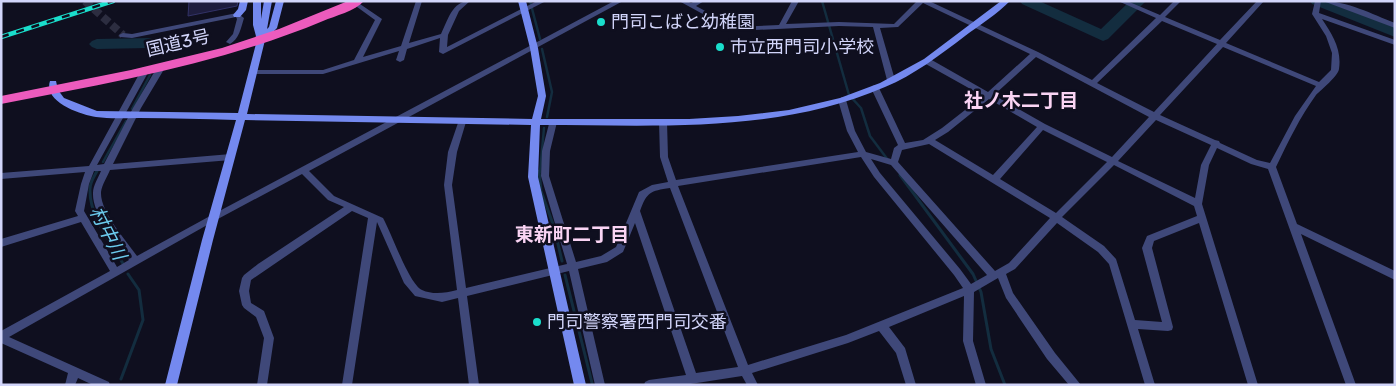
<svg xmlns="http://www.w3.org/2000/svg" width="1396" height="386" viewBox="0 0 1396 386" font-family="Rubik,'Noto Sans JP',sans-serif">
	<rect width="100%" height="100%" fill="#0f0f1f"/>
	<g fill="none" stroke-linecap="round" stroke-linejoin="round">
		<path stroke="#132d3f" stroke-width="2.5" d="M530 1 540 39
			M822 1 849 95 861 108 870 136 888 160
			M542 49 552 92 547 117
			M132 109 150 75
			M103 162 126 121
			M96 172 97 170
			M540 172 544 128"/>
		<path stroke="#132d3f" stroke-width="3" d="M97 171C94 177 90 182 90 189 89 217 112 244 125 267
			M539 171 541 191 554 227 562 261
			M900 175 973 274 981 292 991 349 1005 385
			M565 275 592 383
			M121 379 143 320 139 290 128 274"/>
		<path fill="#132d3f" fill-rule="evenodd" d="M1020 1H1039L1101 29 1130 1H1146L1108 39 1103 41 1022 4Z
			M1310 1H1331L1395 27V37L1312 4Z
			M151 38 161 42 164 45 161 56H149L147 53 148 48 97 49 92 47 89 44 92 41 97 39Z"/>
	</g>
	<path fill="#1e1d3e" stroke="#323267" d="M189 1H238L237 6 188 16Z"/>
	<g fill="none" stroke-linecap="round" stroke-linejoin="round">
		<path stroke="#2c2d40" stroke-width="8" stroke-dasharray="8 4" stroke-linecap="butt" d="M85 1 123 35"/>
		<path fill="#3f4879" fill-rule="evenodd" d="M354 1 357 2 382 19 363 57 401 46 416 1H422L409 43 441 34C448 20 452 1 470 1L459 11 448 35 447 47 537 1H546L443 54 439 52 440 38 407 49 404 60 400 62 396 60 399 51 323 74H251L250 72 251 70H323L354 60 375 20 353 4 352 3Z
			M614 1H623L309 171 334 196 383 218C391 232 409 284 422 290 433 295 445 293 457 290L444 185 448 152 459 120H465L466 122 457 152 452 185 466 288 567 264 541 176 542 151 550 120H556L557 122 550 151 549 176 576 262 601 256 616 247 639 192 652 185 668 182 660 157 659 122 660 120 663 119 667 122 668 157 676 180 858 152 847 131 838 100 842 97 846 100 855 131 866 152 891 159 894 148 898 145 871 88 872 86 875 85 879 88 905 143 923 140 942 128 983 96 924 63V59H930L988 92 1030 54 923 3 898 27 880 28 895 80 891 82 887 80 873 27 839 26 734 31 679 1H687L691 3 695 1H704L696 6 735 27 779 25 792 1H799L786 24 839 22 894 24 917 1H929L1038 52 1092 80 1156 18 1118 1H1127L1160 15 1174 1H1181L1165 17 1220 40 1257 1H1264L1226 43 1319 82 1331 70 1332 53 1326 36 1312 14 1315 1H1321L1319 13 1395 40V45L1322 19C1332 34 1342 49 1339 69 1338 76 1322 89 1316 95 1300 117 1288 142 1276 167L1297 224 1395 271V280L1301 234 1356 385H1346L1268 169 1251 164 1217 148 1209 165 1202 204 1258 385H1248L1199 223 1154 241 1152 248 1173 327 1172 330 1168 331 1138 329 1155 385H1145L1109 264 1098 252 1057 223 1015 269 1006 274 1013 293 1055 353 1081 385H1069L1047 359 1006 298 998 278 974 292 973 341 986 385H976L963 341 964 296 889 327 905 348 916 385H906L896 353 879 331 848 343 752 373 758 385H747L742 376 684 385H644L645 382 649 380 686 375 635 223 623 252 607 262 578 269 605 385H595L569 271 467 296 479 385H469L458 298 442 302 415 296 404 283 377 222 352 385H342L368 218 352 211 251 280 249 291 251 303 264 311 274 338 267 385H257L264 338 256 317 244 308 242 305 239 291 242 278 244 275 258 264 344 207 328 200 302 174 216 220 9 337 109 382 110 385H93L78 378 75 385H65L68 373 1 343V331L110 271 81 222 1 247V239L78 216 75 211 81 184 85 172 1 179V173L89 166 143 67H146L150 69 97 165 104 164 133 108 159 64H162L166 66 141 108 113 164 231 154 235 157 231 160 110 170C107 177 102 185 101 192 100 212 126 240 137 256L210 216ZM1162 21 1217 44 1154 112 1097 83ZM1223 47 1316 86 1295 116 1270 163 1257 160 1220 143 1219 141 1215 140 1160 115ZM1036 57 1149 117 1112 157 1045 124 994 95ZM989 99 1037 127 993 175 935 140 948 132ZM1156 120 1211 145 1201 165 1195 198 1118 161ZM1043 130 1107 162 1056 213 1000 179ZM929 144 1050 218 1009 263 995 271 898 162 902 150ZM861 157 874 177 954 275 963 288 846 335 748 365 678 186ZM871 159 891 165 987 275 971 284 960 269 880 173ZM1114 165 1194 206 1197 216 1147 236 1142 248 1162 322 1135 320 1116 259 1104 246 1062 217ZM94 171H101C98 178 93 186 93 193 92 215 118 243 129 260L117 267 84 211 89 184ZM670 188 738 367 696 373 640 211C647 192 650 191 670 188Z
			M1323 1C1347 1 1372 14 1395 23V28Z
			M237 13 244 18C241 28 239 39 230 44L226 42 233 34 237 19 236 17 132 38 120 37 119 35 123 33 132 34Z"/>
		<path fill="#7489ef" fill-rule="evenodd" d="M240 1H248L246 10 240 17H234L233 15 238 9Z
			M253 1H261V19L264 1H272L267 29 269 27 276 1H284L277 28 265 40 247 114 532 119 538 96 530 48 518 1H526L538 48 546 96 541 119H689L738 116 789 110 840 98 880 83 924 59 1001 1H1010C997 14 980 25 965 36 940 55 914 75 885 87 777 134 655 125 540 125L538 177 586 385H574L528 177 531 125 245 120 213 240 177 385H165L202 240 236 120C204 119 172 118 139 118 125 118 110 119 96 117 81 115 43 102 50 81H56L58 90 64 98 97 111 238 113 257 40 253 25Z"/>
		<path fill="#ec5bbd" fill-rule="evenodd" d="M348 1H364C355 11 335 16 323 21 220 64 110 83 1 104V96L131 70 222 48 279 29Z"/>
		<g stroke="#1adecc" stroke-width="4.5">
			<path id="rail" d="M1 37 113 1"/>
		</g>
		<use href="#rail" stroke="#0f0f1f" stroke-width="2.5" stroke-dasharray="8" stroke-linecap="butt"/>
	</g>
	<g fill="#1adecc" stroke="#0f0f1f" stroke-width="2">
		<circle cx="601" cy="22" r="5"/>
		<circle cx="720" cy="47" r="5"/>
		<circle cx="537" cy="322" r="5"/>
	</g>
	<g text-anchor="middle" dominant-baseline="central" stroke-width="5" stroke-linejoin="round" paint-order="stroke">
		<g font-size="18" fill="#d2d5fa" stroke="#0f0f1f" text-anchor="start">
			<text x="611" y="22">門司こばと幼稚園</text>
			<text x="730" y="47">市立西門司小学校</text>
			<text x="547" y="322">門司警察署西門司交番</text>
		</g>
		<g font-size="18" fill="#d2d5fa" stroke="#0f0f1f">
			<text transform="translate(178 43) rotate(-13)">国道3号</text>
		</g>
		<g font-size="19" font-weight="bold" fill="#fad4f4" stroke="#0f0f1f">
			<text x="1021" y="100">社ノ木二丁目</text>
			<text x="572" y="234">東新町二丁目</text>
		</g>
		<g font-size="19" font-style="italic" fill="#6ccbee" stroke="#0f0f1f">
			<text transform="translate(108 233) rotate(63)">村中川</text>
		</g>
	</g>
	<rect width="1396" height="386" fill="none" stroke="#d2d5fa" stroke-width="5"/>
</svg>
